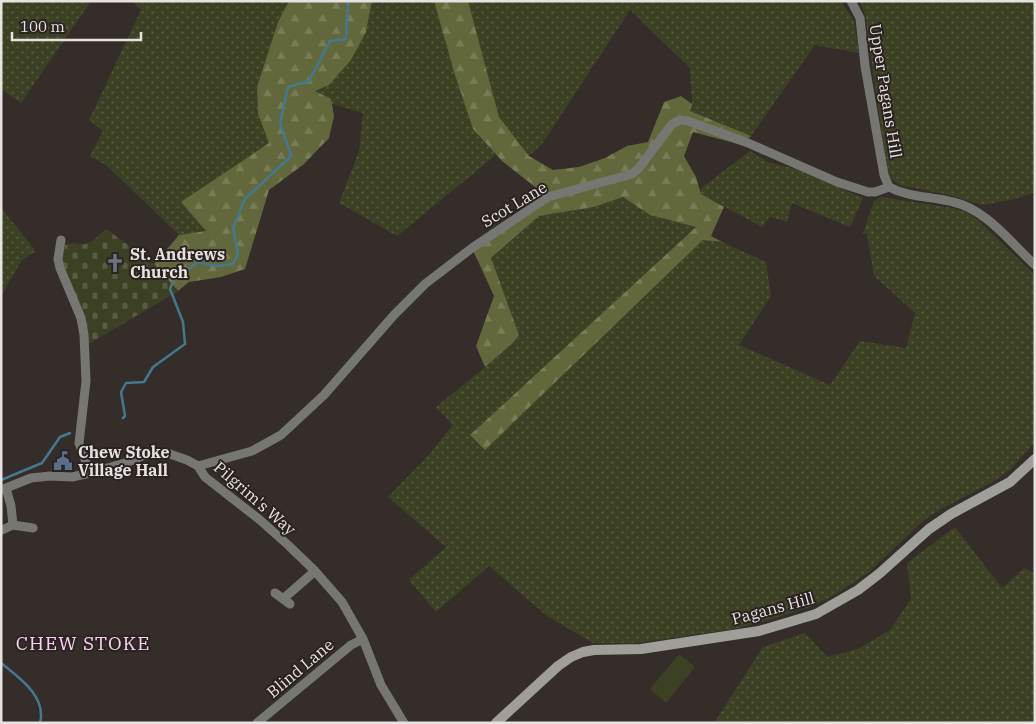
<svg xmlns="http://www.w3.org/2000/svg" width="1036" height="724" viewBox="0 0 1036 724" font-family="'IBM Plex Serif',serif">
	<defs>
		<pattern id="grass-dots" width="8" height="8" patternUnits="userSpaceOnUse" patternTransform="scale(1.25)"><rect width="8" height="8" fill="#3d4124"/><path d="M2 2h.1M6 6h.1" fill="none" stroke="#595c44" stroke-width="1.8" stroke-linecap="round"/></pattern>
		<pattern id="forest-firs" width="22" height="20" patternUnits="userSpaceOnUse" patternTransform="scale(1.25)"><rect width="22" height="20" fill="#62683b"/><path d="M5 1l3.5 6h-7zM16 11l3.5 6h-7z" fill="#787d57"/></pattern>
		<pattern id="cemetery-stones" width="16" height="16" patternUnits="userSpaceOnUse" patternTransform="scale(1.25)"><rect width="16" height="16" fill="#3d4124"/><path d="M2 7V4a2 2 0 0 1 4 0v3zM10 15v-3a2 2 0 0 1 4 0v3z" fill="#595c44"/></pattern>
	</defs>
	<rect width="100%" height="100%" fill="#342d2a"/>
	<path fill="url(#grass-dots)" d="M1 1H91L21 103 1 89Z
		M132 1H289L278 22 257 87 258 114 269 143 182 202 206 231 179 235 106 165 90 156 103 131 89 120 141 10Z
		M372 1H434L454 72 473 129 496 155 397 236 339 203 359 151 363 113 332 104 331 99 314 91 329 85 366 32Z
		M468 1H841L854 21 859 53 815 45 751 136 690 111 692 104 690 68 630 10 542 144 529 156 499 117Z
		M859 1H1035V192L1015 199 982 205 953 196 900 185 891 179 887 170 865 14Z
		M750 151 767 162 796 169 863 198 850 227 792 203 787 222 770 217 762 227 701 194 700 189Z
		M623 197 650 215 696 227 470 435 485 450 703 240 722 242 766 262 771 296 739 345 830 385 860 341 906 348 915 313 874 276 867 234 863 233 874 201 881 197 953 208 966 212 978 220 1035 275V442L1010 470 994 481 936 512 923 521 869 572 836 594 813 606 765 621 734 629 637 643H593L547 616 489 566 436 612 409 580 446 547 388 497 427 457 453 425 436 407 512 345 519 335 491 259 539 216 594 207Z
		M1 208 36 251 22 260 1 296Z
		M955 527 1002 588 1024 568 1035 574V723H714L763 647 805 633 827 657 858 649 890 630 911 599 907 563Z"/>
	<path fill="url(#forest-firs)" d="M289 1H372L366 32 351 60 329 85 315 91 331 99 334 116 329 138 304 164 269 190 245 269 221 277 189 282 178 291 154 264 179 235 206 231 181 202 269 143 258 114 257 87 278 22Z
		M434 1H468L499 117 529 156 553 170 579 167 605 158 627 146 648 142 664 102 681 96 692 104 690 111 751 136 742 145 693 132 684 156 696 177 701 194 724 207 711 236 722 242 703 240 485 450 470 435 696 227 650 215 623 197 594 207 539 216 491 258 519 335 512 344 485 367 476 346 494 296 472 248 548 197 502 161 473 129 454 72Z"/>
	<path fill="url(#cemetery-stones)" d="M106 229 154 264 178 291 89 344 62 262 65 245C77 241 76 245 85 244 92 243 100 234 106 229Z"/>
	<path fill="#3d4124" d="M679 654 695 667 666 703 650 689Z"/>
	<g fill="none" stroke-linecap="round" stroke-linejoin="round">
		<path stroke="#44788f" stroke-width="2.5" d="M123 418 125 416 121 392 126 383 144 382 153 367 185 344 183 322 170 289 174 279 198 262 216 266 233 264 238 254 233 228 245 199 291 156 280 123 288 87 309 81 330 41 346 39 348 1
			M1 480 42 463 60 437 70 433
			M1 663C18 677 47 696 40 723"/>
		<path stroke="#767673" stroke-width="9" d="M851 1 860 18 865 66 884 175 889 187
			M889 187C910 198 930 196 953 202 986 209 1011 243 1035 265
			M61 240 58 259 60 268 81 318 84 335 86 381 79 443 90 473
			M198 466 252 451 281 435 324 395 394 315 425 284 472 248 548 197 632 174 639 168 672 124 680 120 688 121 748 143 837 182 868 192H875L889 187
			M6 488 11 506 13 525
			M1 490 31 478 50 476 72 477 90 473 125 463 152 452 170 454 187 460 198 466 205 477 260 520 288 545 314 570 342 602 363 639 381 685 404 723
			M2 530 13 525 33 528
			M275 593 290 604
			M283 599 315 571
			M257 723 351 645 363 639"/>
		<path stroke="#9f9e99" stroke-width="10" d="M496 723 558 666 571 657 583 652 594 650 641 649 759 631 816 614 858 590 880 573 929 529 951 514 1010 482 1035 459"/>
	</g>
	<defs>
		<g id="church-bare" transform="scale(1.5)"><path d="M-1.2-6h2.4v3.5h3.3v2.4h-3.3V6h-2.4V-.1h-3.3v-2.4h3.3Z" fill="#6b7280" stroke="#2a2321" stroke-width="2.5" paint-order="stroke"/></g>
		<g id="civic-bare" transform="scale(1.5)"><path d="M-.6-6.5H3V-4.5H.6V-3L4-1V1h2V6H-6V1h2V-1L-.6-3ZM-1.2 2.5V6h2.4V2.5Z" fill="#5c6f8a" stroke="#2a2321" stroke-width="2.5" paint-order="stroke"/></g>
	</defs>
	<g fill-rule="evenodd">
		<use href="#church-bare" x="115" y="263"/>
		<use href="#civic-bare" x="63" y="461"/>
	</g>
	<g text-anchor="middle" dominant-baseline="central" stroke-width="4" stroke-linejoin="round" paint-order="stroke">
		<g font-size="16" fill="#e7e3e1" stroke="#2a2321">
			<text transform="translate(886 91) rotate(81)">Upper Pagans Hill</text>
			<text transform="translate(514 204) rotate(-31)">Scot Lane</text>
			<text transform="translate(255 498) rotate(41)">Pilgrim's Way</text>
			<text transform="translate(773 608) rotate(-15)">Pagans Hill</text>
			<text transform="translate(300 668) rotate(-40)">Blind Lane</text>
		</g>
		<g font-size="16" font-weight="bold" fill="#e7e3e1" stroke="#2a2321" text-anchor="start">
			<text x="130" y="254">St. Andrews<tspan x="130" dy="18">Church</tspan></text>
			<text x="78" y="452">Chew Stoke<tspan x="78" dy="18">Village Hall</tspan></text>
		</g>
		<g font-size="19" letter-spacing="1" fill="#f9d1ef" stroke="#2a2321">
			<text x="83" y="643">CHEW STOKE</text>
		</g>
	</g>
	<rect width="1036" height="724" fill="none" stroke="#e7e3e1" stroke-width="5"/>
	<path d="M12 32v8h129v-8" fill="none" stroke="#e7e3e1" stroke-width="2.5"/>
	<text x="20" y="32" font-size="15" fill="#e7e3e1" stroke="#2a2321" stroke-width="4" paint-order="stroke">100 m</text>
</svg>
